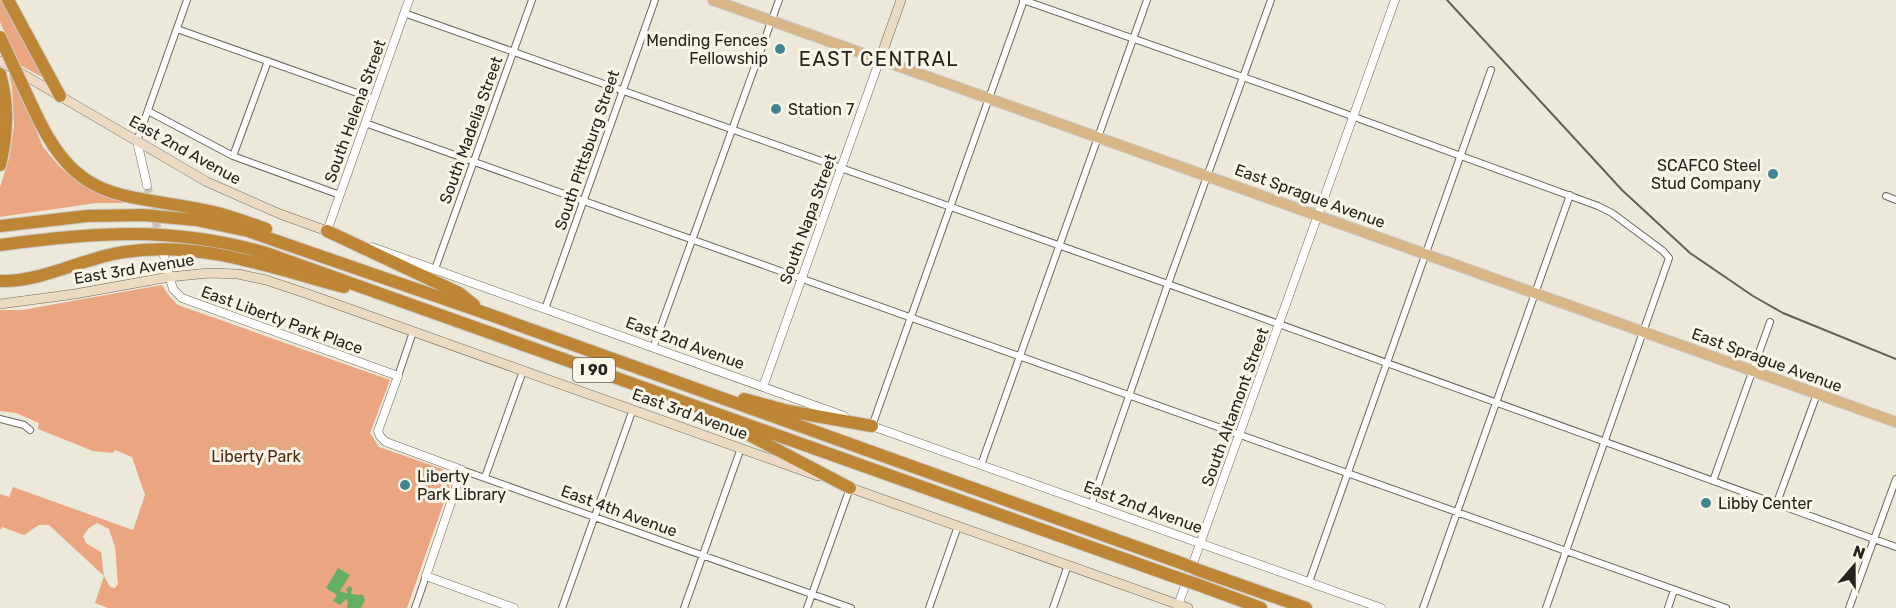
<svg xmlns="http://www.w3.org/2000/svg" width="1896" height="608" viewBox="0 0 1896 608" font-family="Rubik,sans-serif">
	<rect width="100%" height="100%" fill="#ede9da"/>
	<path fill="#eaa581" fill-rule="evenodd" d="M0 0H2L44 78 18 64 0 22Z
		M9 74 14 76 43 147 59 166 79 183 102 195 130 201 127 203H96L0 217V187L9 159 14 126 12 87Z
		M162 285 170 297 178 305 390 380 370 433 379 447 454 473 407 608H108L95 603 104 576 49 525H39L24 535 2 527 0 530V494L9 497 13 487 133 530 145 495 132 457 115 450 113 453 93 451 38 429 39 423 16 413 0 411V310H22ZM97 523 109 529 115 547 118 584 115 588 110 587 104 576 101 552 86 543 83 536 89 528Z"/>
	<path fill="#66ae64" d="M338 568 350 575 340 591 348 594 346 589 350 586 352 588 351 594 363 595 365 600 361 608H347L348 602 346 599 340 605 333 601 337 595 326 588Z"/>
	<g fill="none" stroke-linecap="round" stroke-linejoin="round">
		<path stroke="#c5c1b4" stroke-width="8" stroke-dasharray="8 4" stroke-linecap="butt" d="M147 185 163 252"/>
		<g stroke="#6a675a" stroke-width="8">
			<path id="minor" d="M1023 0 1297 96 1598 206 1612 213 1663 251 1669 258 1546 608
				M404 13 1168 284 1896 547
				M177 29 374 99
				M148 111 233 156 340 195
				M365 123 1726 608
				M137 141 187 0
				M233 156 268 61
				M1886 196 1896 200
				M435 269 532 0
				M545 309 655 0
				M653 348 779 0
				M398 376 413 332
				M0 419 24 425 30 430
				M872 426 1024 0
				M981 465 1147 0
				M462 470 851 608
				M485 477 523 371
				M1713 481 1770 322
				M1091 505 1168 284 1271 0
				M1776 505 1817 394
				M1309 582 1491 70
				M415 608 426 576
				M562 608 633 409
				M684 608 741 448
				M807 608 850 488
				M929 608 958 526
				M1053 608 1068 565
				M1423 608 1570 195
				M1668 608 1674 590
				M1849 608 1896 479"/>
		</g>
		<g stroke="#6a675a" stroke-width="9">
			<path id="tertiary" d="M137 141 147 185
				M330 232 327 231 409 0
				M372 247 844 416
				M164 256 173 289 182 298 398 376 378 431 380 436 386 442 462 470 426 576 514 608
				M763 387 880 59
				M869 425 1381 608
				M1177 608 1395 0"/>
		</g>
		<g stroke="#6a675a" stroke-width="10">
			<path id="secondary" d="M880 59 901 0
				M0 61 207 182 280 214 327 231
				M0 304 75 294 169 277 209 273 238 274 266 280 308 294 818 476
				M845 486 1188 608"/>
		</g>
		<g stroke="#cacac9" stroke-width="12">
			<path id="primary" d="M713 0 1896 422"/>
		</g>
		<g stroke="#cacac9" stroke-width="14">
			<path id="motorway" d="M8 0 60 96
				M0 74C9 104 7 136 0 165
				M34 110C78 206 120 192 209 211 229 215 247 222 266 229
				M0 226 87 216 143 215 196 220 248 231 485 313 1181 563
				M327 231 459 293 474 305
				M0 245C95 232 173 226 266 253L1175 577
				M0 281C43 282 82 258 124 252 200 240 272 268 344 287
				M744 399 788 411 872 426
				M734 427 850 488
				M1201 571 1306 608
				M1196 584 1261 608"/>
		</g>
		<use href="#minor" stroke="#fff" stroke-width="6"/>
		<use href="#tertiary" stroke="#fff" stroke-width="8"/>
		<use href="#secondary" stroke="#ecdac2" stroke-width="9"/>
		<use href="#primary" stroke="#d8b685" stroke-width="10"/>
		<use href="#motorway" stroke="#be8534" stroke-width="12"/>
		<path stroke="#636158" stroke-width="2" d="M1447 0 1622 190 1690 253 1753 296 1783 313 1896 359"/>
		<g stroke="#cacac9" stroke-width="14" stroke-linecap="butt">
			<path id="motorway-bridge" d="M0 37 34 110
				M1181 563 1201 571
				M1175 577 1196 584"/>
		</g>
		<use href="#motorway-bridge" stroke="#be8534" stroke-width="12"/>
	</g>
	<g fill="#418493" stroke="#faf6e7" stroke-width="2">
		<circle cx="780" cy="49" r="6"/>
		<circle cx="776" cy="109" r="6"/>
		<circle cx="1773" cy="174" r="6"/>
		<circle cx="405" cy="485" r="6"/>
		<circle cx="1706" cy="503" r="6"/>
	</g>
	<g text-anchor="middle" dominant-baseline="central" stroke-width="6" stroke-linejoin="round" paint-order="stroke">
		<rect fill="#faf6e7" stroke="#64625a" stroke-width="1.5" x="573" y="358" width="42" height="24" rx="4.5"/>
		<g font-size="15" font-weight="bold" fill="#24231d">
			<text x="594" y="370">I 90</text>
		</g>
		<g font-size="16" fill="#24231d" stroke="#faf6e7" text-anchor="start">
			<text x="768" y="40" text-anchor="end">Mending Fences<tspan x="768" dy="18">Fellowship</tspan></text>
			<text x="788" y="109">Station 7</text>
			<text x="1761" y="165" text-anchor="end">SCAFCO Steel<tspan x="1761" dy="18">Stud Company</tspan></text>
			<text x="417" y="476">Liberty<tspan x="417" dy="18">Park Library</tspan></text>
			<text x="1718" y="503">Libby Center</text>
		</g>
		<g font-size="16" fill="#24231d" stroke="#faf6e7">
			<text transform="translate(355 111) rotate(-70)">South Helena Street</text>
			<text transform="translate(471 130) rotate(-70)">South Madelia Street</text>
			<text transform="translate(185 150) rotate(29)">East 2nd Avenue</text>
			<text transform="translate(587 150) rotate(-71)">South Pittsburg Street</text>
			<text transform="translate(1310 196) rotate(20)">East Sprague Avenue</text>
			<text transform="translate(808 219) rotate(-70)">South Napa Street</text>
			<text transform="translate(134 269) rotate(-9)">East 3rd Avenue</text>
			<text transform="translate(282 320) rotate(20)">East Liberty Park Place</text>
			<text transform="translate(685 343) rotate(20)">East 2nd Avenue</text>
			<text transform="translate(1767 360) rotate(20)">East Sprague Avenue</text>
			<text transform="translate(1235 407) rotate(-70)">South Altamont Street</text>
			<text transform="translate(690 414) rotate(20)">East 3rd Avenue</text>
			<text transform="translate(1143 507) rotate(20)">East 2nd Avenue</text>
			<text transform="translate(619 511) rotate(20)">East 4th Avenue</text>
		</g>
		<g font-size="16" fill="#4b2712" stroke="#faf6e7">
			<text x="256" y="456">Liberty Park</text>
		</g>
		<g font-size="20" letter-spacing="1.5" fill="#24231d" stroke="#faf6e7">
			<text x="879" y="59">EAST CENTRAL</text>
		</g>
	</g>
	<g transform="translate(1854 566) rotate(20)" stroke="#faf6e7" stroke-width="4.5" paint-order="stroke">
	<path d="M0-4.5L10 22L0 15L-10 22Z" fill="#24231d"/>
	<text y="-9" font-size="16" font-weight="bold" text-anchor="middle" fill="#24231d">N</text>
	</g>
</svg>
